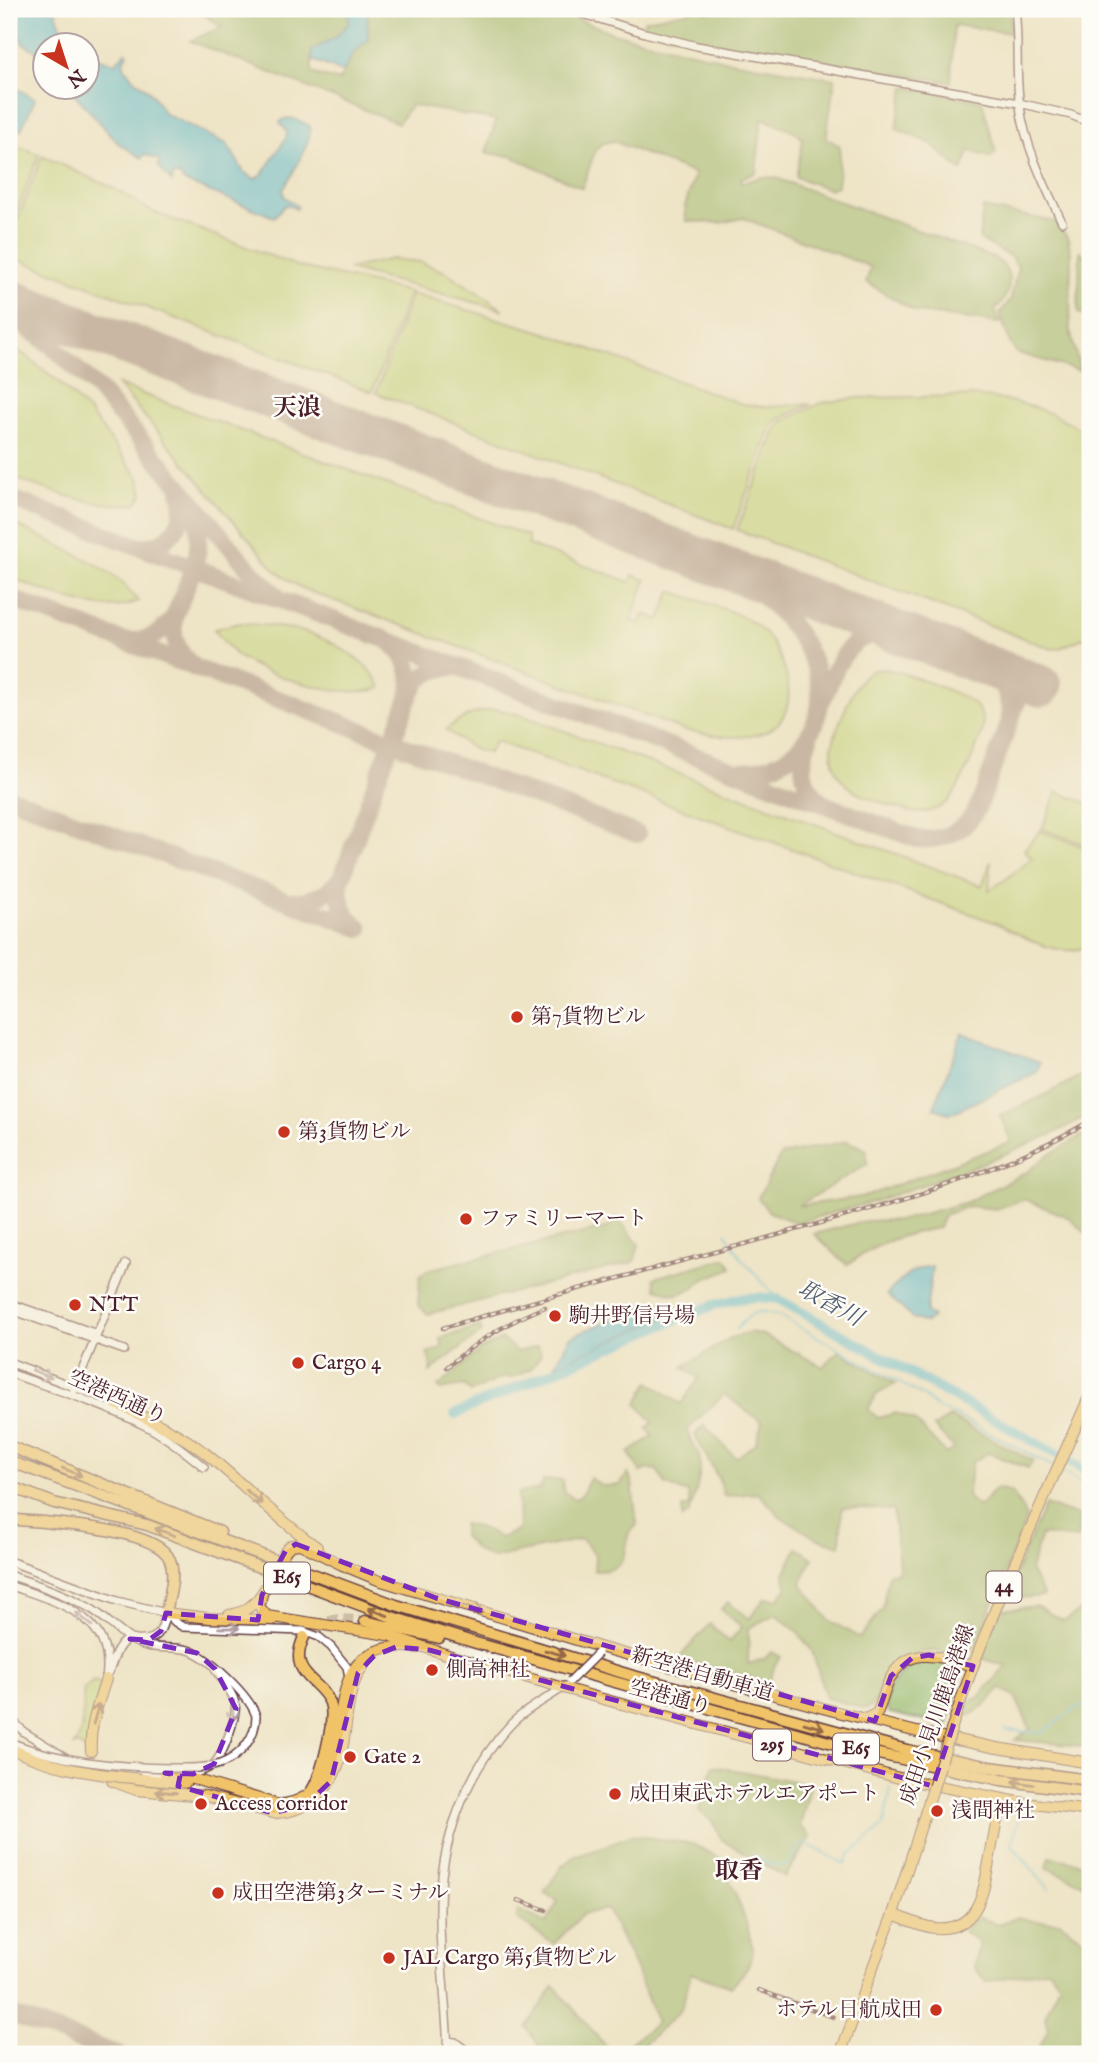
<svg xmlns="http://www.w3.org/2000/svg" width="1099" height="2063" viewBox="0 0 1099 2063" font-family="'IM FELL English','Noto Serif JP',serif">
	<rect width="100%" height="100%" fill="#fdfcf7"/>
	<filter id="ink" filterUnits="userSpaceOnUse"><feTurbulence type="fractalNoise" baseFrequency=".0143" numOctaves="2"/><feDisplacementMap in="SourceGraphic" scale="14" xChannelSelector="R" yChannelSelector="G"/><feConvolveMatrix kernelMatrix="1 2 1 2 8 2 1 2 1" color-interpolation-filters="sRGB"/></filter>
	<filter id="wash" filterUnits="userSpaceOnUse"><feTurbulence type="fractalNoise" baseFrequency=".00686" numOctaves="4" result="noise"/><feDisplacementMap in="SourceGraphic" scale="28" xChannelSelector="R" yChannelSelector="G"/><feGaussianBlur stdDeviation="1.57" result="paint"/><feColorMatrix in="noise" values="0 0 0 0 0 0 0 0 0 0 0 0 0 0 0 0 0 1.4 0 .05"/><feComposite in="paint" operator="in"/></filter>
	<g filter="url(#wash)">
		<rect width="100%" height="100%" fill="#eee4c6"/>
		<path fill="#bfd478" stroke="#847a52" stroke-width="2" d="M9 143 39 154 9 232Z
			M42 156 113 188 151 211 297 266 410 292 372 392 9 256V243Z
			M392 259 420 262 446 272 504 310 348 269Z
			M412 294 543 332 742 404 765 407 811 404 778 419 772 425 733 529 376 393Z
			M9 346 25 355 60 383 89 412 139 478 143 494 136 504C91 508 51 491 9 476Z
			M118 385 528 536V545L630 582 633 575 646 580 631 620 640 624 644 614 660 620 671 591C696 600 737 610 757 626 784 647 808 714 765 732 739 742 710 735 684 730L306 590 291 582 276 571Z
			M973 396C1015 399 1056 410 1090 436V635L1060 648 1052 649 737 530 777 427 781 422 821 403 858 398Z
			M9 521 96 564 122 582 138 601C102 619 44 590 9 577Z
			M240 623C260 625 281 626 301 631 328 638 371 661 381 688 345 700 265 677 235 654 227 647 221 637 214 629Z
			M885 669C902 672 971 695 978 709 981 714 983 720 983 725 982 740 957 794 946 803 936 811 922 814 910 812 887 804 852 797 838 775 833 767 832 758 832 749 833 736 854 683 865 675 870 670 877 669 885 669Z
			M497 709 524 716 982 886 991 861 989 890 1005 880 1032 858 1024 850 1040 831 1090 849V945C1060 961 1024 936 996 923L495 741 489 753 475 750 446 730C464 715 475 712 497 709Z
			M1057 792 1090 804V846L1042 829Z
			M93 1681 101 1683 86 1751 78 1744 73 1747C88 1726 81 1711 84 1689Z"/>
		<path fill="#97b668" stroke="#706a4a" stroke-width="2" d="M195 9H348L349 23 337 36 312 51V73L339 81 354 52 368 40 367 9H553L613 33 725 60 835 79 826 138 840 146 838 186 829 189 796 177 803 139 797 133 762 118 756 173 741 178V183L762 177 776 178 996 259C1016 271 1011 296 995 310L1000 323 916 312 866 282 871 267 743 218 720 223 686 221 685 206 695 174 613 141 603 143 596 149 582 188 511 156 486 153 496 120 411 105 398 123 190 41 222 27Z
			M691 9H704L705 12 732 9H1008L1010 17 1011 33 954 25 951 82 876 71 644 30V20L691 11Z
			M905 87 982 101 996 152 990 157 969 151 962 171 930 143 896 129Z
			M983 208 1057 222 1068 239 1071 254 1070 330 1080 371 1017 353 1010 343 1000 313 1011 299 1018 267 1011 257 979 239Z
			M1080 251 1090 260V316L1078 313Z
			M1090 1071V1114L1055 1133 976 1166 876 1201 797 1223 769 1212 758 1198 781 1155 847 1141 867 1150V1164L798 1206 867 1196 1011 1142 1000 1115 1039 1098Z
			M1090 1131V1237L1070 1218 1024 1199 996 1209 969 1206 944 1215 939 1228C902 1234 877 1243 847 1265L814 1234 865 1221 902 1220 967 1202 1027 1172 1048 1155Z
			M617 1217 639 1245 634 1262 428 1314 418 1305 420 1276 427 1270 609 1227Z
			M726 1258 732 1268 704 1279 693 1288 677 1295 656 1289 654 1278Z
			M480 1326 482 1332 451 1355 430 1372 431 1363 427 1354 443 1347 440 1338Z
			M750 1332 763 1335 823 1367 839 1351 895 1384 876 1395 868 1410 878 1418 896 1413 914 1420 946 1454 954 1448 934 1427 950 1417 1033 1461 1028 1468 988 1453 972 1462 967 1497 979 1507 996 1488 1012 1492 1027 1517 976 1645 962 1658 941 1651 921 1652 892 1670 872 1706 866 1709 826 1698 812 1651 797 1631 775 1614 749 1628 748 1664 764 1659 772 1652 781 1657 775 1665 769 1682 677 1660 710 1624 729 1642 742 1627 721 1609 728 1602 749 1619 765 1598 778 1599 787 1588 784 1574 797 1548 813 1558 801 1583 829 1620 860 1638 882 1609 889 1573H897L899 1567 893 1510 842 1507 840 1546 816 1538 781 1517 758 1493 724 1496 720 1482 695 1435 704 1425 736 1458 756 1443 762 1422 724 1394 688 1429C687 1440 696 1446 699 1456 703 1473 694 1498 689 1514L682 1518V1508L690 1506 688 1493 666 1485 657 1470 649 1469 641 1472 629 1453 653 1436 647 1428 653 1422 637 1404 649 1382 681 1404 699 1378 683 1367 731 1338Z
			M502 1339 517 1352 538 1346 541 1354 532 1368 514 1377 501 1378 471 1392 464 1385 441 1390 438 1387 481 1349Z
			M628 1474 632 1482 637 1525 628 1534C626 1559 623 1572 594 1571L595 1555 582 1539 493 1558 477 1551 463 1536V1524L481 1528 500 1538 519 1530 518 1493 540 1489 544 1480H562L564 1492 575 1499 581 1496 590 1478 602 1486 620 1485Z
			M1045 1505 1079 1516 1078 1539 1041 1535 1030 1570 1044 1596 1004 1599Z
			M1090 1600V1747L1015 1740 1030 1729 1015 1696 1000 1688C990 1700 977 1715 960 1719L966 1702 978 1698 1007 1666 980 1658 1001 1610 1036 1606 1064 1621 1083 1609Z
			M930 1659 957 1667C965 1685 952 1708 947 1726L889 1713C877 1690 908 1662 930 1659Z
			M713 1766 811 1784 800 1826 811 1837 785 1877 721 1839 713 1822 699 1811Z
			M631 1835 693 1844 721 1859C729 1879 755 1936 752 1955 750 1967 739 1978 731 1987L691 1973 681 2010 633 2054H615L657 2023 635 1967 607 1909 583 1914 554 1944 517 1919 518 1910 547 1923 558 1900 544 1893 562 1866 576 1855 593 1851Z
			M1050 1857 1090 1865V1887L1047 1868Z
			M979 1917 999 1925 1018 1917 1034 1921 1060 1922 1090 1945V2054H1036L1048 2030 1045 2016 1060 1984 1048 1969 986 1982 974 1967 979 1942 963 1931Z
			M554 1986 609 2050 606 2054H545L526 2027Z"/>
		<path fill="#59bbd7" stroke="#526d81" stroke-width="2" d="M9 9H55L61 26 82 45 46 46 45 69 37 63 38 57 35 50 22 43V39L19 38 9 46Z
			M348 9H367L368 40 354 52 343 72 312 60V51L337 36 349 23Z
			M88 50 100 59 115 63 126 52 128 54 123 61C125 76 139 81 149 91 156 99 160 107 165 114L227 144 244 172 254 179 261 176 286 138 287 132 280 122C288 113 301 122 310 126 313 139 291 177 283 190L284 196 298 207 296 209 286 204 274 217 183 181 181 176 173 175 172 182 158 166 160 160 144 154 142 158 118 143 69 88H88Z
			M18 89 35 99 21 130 9 125V114Z
			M962 1033 1040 1062 1037 1072 950 1114 934 1108Z
			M932 1266 926 1313 933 1317 926 1323 912 1318 887 1294C901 1280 911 1268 932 1266Z
			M655 1301 683 1310 555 1366 570 1337Z"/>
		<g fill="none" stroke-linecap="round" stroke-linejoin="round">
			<path stroke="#59bbd7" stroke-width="2" d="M726 1233 741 1258 778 1299
				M736 1330C751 1312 757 1307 780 1316L925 1397 939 1409 953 1414 1052 1466
				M1060 1470 1090 1489
				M1090 1664 1087 1667 1090 1690
				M1005 1730 1042 1733 1077 1707 1090 1706
				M1018 1820 1012 1845 1049 1889
				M753 1855C765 1862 772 1868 787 1865L798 1848 805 1843 845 1864 849 1855 883 1826 885 1820 891 1788"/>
			<path stroke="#59bbd7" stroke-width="10" d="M455 1414 660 1326 714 1305 738 1299 758 1297 778 1299 1090 1473"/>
			<path stroke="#9c8278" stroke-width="18" d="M9 315 52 346 98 389 250 570 276 595
				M9 498 917 839C947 842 970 828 981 800L1025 680
				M140 547C170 547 189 521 180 492
				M731 572C782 604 850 676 806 739 791 761 767 770 741 771
				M9 598 637 834
				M175 615C171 635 177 652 192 665
				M127 641C148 642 164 633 175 615 188 580 210 544 192 507
				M391 643C408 657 414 675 409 696
				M981 664C1000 676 1010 694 1010 717
				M823 699C839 659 850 626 902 634
				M809 739C799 763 801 784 821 802
				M9 797 360 928
				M292 901C313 902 329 894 341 877
				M357 926C344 915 338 901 340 883L377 779 412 690 420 679 431 672 443 668 456 667
				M9 2014 117 2054"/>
			<path stroke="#9c8278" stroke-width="42" d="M9 300 1041 686"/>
		</g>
	</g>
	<g filter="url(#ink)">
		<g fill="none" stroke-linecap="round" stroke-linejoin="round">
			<path stroke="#cdbda7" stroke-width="10" stroke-dasharray="10 5" stroke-linecap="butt" d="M304 1637C320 1616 341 1618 365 1621"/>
			<g stroke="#633d42" stroke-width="10">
				<path id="tertiary" d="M567 9 645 33 697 46 1019 103 1071 115 1090 123
					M1015 9C1019 41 1015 74 1020 106 1025 146 1045 186 1062 222
					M9 1303 97 1334
					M9 1309 124 1350
					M9 1362 113 1402
					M9 1373C55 1389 102 1404 146 1426 167 1437 186 1452 204 1467
					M72 1395 126 1264
					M9 1561 117 1601 166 1613 175 1622 183 1627 303 1631 319 1637 331 1647 347 1667 349 1677
					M9 1575C35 1584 63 1593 88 1607 107 1617 121 1637 140 1644 155 1650 173 1646 188 1650 208 1656 250 1696 256 1716
					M9 1585C56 1602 116 1615 106 1679
					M109 1672C113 1662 116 1647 125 1641 131 1638 130 1639 136 1640 159 1642 161 1632 166 1613
					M9 1717 24 1732 65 1757
					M75 1762C104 1774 137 1773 167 1773
					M183 1773C194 1774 205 1772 214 1764 223 1755 238 1715 235 1702 231 1690 221 1679 215 1669
					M447 2041 455 2042 471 2054
					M448 2054C447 2006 439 1958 440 1909 440 1843 466 1771 512 1723 527 1708 548 1699 565 1686"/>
			</g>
			<g stroke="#633d42" stroke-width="12">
				<path id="primary" d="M953 1724C990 1610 1042 1504 1090 1395
					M840 2054 893 1914 929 1801"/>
			</g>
			<g stroke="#633d42" stroke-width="12">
				<path id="trunk" d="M113 1402C143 1417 176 1431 204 1452 242 1483 276 1518 317 1547
					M286 1550 291 1545 300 1544 342 1565 378 1580 603 1648 830 1710 917 1732 997 1748 1090 1763
					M262 1595 259 1606 267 1616 388 1635 451 1656 599 1698 899 1778 1018 1802 1090 1811
					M166 1613 209 1618 273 1620
					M229 1615C251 1612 260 1598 270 1580
					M865 1719 877 1713C882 1703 884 1691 889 1681 908 1643 940 1657 973 1666
					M91 1751C89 1726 99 1702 106 1679
					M165 1773 197 1780 276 1804C287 1805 296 1802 306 1796 365 1757 307 1634 417 1648
					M141 1779 185 1783
					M112 1781 136 1790 205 1796 273 1813C288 1813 301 1809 313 1800 360 1764 334 1704 364 1665
					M893 1914C906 1919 920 1926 934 1928 977 1932 983 1895 989 1862 992 1846 995 1830 998 1814L1008 1806 1017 1802"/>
			</g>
			<g stroke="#633d42" stroke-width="13">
				<path id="motorway" d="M9 1446 220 1532
					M9 1461 396 1605 630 1675 907 1750 990 1767 1090 1780
					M14 1488 54 1503 147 1525 392 1617 476 1643 850 1748 1001 1780 1090 1792
					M9 1517 18 1520C49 1523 158 1528 170 1560 176 1575 169 1597 166 1613
					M365 1621 439 1638
					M304 1637C286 1676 321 1679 330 1703 336 1720 321 1779 310 1793"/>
			</g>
			<use href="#tertiary" stroke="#fff" stroke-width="7"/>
			<use href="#primary" stroke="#f1c369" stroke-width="10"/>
			<use href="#trunk" stroke="#f1c369" stroke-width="10"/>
			<use href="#motorway" stroke="#f1c369" stroke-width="10"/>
			<g stroke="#4a1f2b" stroke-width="4.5">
				<path id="rail" d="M443 1328C555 1294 669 1265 781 1234 887 1205 995 1176 1090 1121
					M447 1367C477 1340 508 1322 545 1307
					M518 1900 546 1910
					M759 1990 833 2017"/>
			</g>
			<use href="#rail" stroke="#fdfcf7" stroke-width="2" stroke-dasharray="5" stroke-linecap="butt"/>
			<g stroke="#633d42" stroke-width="10" stroke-linecap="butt">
				<path id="tertiary-bridge" d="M570 1681 598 1653
					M9 1742C60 1762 117 1767 172 1768 187 1768 205 1769 220 1764 240 1757 256 1738 256 1716"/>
			</g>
			<g stroke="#633d42" stroke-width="12" stroke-linecap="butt">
				<path id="primary-bridge" d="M929 1801 953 1724"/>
			</g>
			<g stroke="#633d42" stroke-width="12" stroke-linecap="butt">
				<path id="trunk-bridge" d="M270 1580 286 1550
					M9 1748C51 1769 95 1774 141 1779"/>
			</g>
			<use href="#tertiary-bridge" stroke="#fff" stroke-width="7"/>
			<use href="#primary-bridge" stroke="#f1c369" stroke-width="10"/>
			<use href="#trunk-bridge" stroke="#f1c369" stroke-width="10"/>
		</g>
		<defs><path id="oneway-shaft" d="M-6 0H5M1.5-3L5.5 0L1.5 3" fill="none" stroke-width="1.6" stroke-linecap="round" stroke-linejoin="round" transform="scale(1.75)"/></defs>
		<g stroke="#ae9aa0">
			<use href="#oneway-shaft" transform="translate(42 1374) rotate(21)"/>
			<use href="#oneway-shaft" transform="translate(84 1619) rotate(-141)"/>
			<use href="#oneway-shaft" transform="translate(229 1628) rotate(1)"/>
			<use href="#oneway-shaft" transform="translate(233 1711) rotate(93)"/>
		</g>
		<g stroke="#956947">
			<use href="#oneway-shaft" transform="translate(72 1472) rotate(22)"/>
			<use href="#oneway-shaft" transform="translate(254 1497) rotate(41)"/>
			<use href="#oneway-shaft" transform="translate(165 1532) rotate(-160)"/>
			<use href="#oneway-shaft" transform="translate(473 1609) rotate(17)"/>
			<use href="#oneway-shaft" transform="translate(378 1612) rotate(-160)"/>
			<use href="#oneway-shaft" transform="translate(555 1653) rotate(16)"/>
			<use href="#oneway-shaft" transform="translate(96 1714) rotate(-74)"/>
			<use href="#oneway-shaft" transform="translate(814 1726) rotate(16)"/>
			<use href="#oneway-shaft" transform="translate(1023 1783) rotate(-171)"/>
			<use href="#oneway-shaft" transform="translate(166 1792) rotate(-176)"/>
		</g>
	</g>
	<path d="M0 0H1099V2063H0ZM296 1544 436 1598 875 1721 891 1676 912 1658 929 1655 973 1666 933 1786 429 1650 396 1647 374 1656 358 1673 331 1781 306 1805 273 1813 178 1786 180 1776 165 1773 193 1774 214 1764 236 1709 215 1669 197 1653 130 1639 149 1640 161 1631 166 1613 258 1620 262 1595 286 1550Z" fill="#eee4c6" fill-opacity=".55" fill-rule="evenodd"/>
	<path fill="none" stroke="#7b2cbf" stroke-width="5" stroke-dasharray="14 9" stroke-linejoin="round" d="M296 1544 436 1598 875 1721 891 1676 912 1658 929 1655 973 1666 933 1786 429 1650 396 1647 374 1656 358 1673 331 1781 306 1805 273 1813 178 1786 180 1776 165 1773 193 1774 214 1764 236 1709 215 1669 197 1653 130 1639 149 1640 161 1631 166 1613 258 1620 262 1595 286 1550Z"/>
	<g fill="#c8321e" stroke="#fdfcf7" stroke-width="2.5">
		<circle cx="517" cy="1017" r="7"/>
		<circle cx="284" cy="1132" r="7"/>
		<circle cx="466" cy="1219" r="7"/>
		<circle cx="75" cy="1305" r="7"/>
		<circle cx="555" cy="1316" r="7"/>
		<circle cx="298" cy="1363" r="7"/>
		<circle cx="432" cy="1670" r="7"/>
		<circle cx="350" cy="1757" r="7"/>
		<circle cx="615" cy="1794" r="7"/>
		<circle cx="201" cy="1804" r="7"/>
		<circle cx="937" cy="1811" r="7"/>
		<circle cx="218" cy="1893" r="7"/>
		<circle cx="389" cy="1958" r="7"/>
		<circle cx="936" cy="2010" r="7"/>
	</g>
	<g text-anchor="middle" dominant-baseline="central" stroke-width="5" stroke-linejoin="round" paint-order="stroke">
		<g fill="#fdfcf7" stroke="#806168" stroke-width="2">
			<rect x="264" y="1562.5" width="46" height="31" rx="5"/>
			<rect x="986.5" y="1571.5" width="35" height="31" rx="5"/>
			<rect x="753" y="1729.5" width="38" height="31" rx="5"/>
			<rect x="833" y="1733.5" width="46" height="31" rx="5"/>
		</g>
		<g font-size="19" font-weight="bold" fill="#4a1f2b">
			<text x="287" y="1578">E65</text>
			<text x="1004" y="1587">44</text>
			<text x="772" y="1745">295</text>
			<text x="856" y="1749">E65</text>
		</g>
		<g font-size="21" fill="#4a1f2b" stroke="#fdfcf7" text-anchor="start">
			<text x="531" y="1017">第7貨物ビル</text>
			<text x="298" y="1132">第3貨物ビル</text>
			<text x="480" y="1219">ファミリーマート</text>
			<text x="89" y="1305">NTT</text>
			<text x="569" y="1316">駒井野信号場</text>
			<text x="312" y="1363">Cargo 4</text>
			<text x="446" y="1670">側高神社</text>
			<text x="364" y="1757">Gate 2</text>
			<text x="629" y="1794">成田東武ホテルエアポート</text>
			<text x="215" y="1804">Access corridor</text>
			<text x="951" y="1811">浅間神社</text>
			<text x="232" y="1893">成田空港第3ターミナル</text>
			<text x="403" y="1958">JAL Cargo 第5貨物ビル</text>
			<text x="922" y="2010" text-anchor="end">ホテル日航成田</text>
		</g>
		<g font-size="21" fill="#4a1f2b" stroke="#fdfcf7">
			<text transform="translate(117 1398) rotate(24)">空港西通り</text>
			<text transform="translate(702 1675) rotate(16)">新空港自動車道</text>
			<text transform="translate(670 1698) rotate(15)">空港通り</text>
			<text transform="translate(938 1715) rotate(-71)">成田小見川鹿島港線</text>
		</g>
		<g font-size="23" font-style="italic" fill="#505d70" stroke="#fdfcf7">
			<text transform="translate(830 1304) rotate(29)">取香川</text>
		</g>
		<g font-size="24" font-weight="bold" fill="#4a1f2b" stroke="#fdfcf7">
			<text x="297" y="408">天浪</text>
			<text x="739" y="1871">取香</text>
		</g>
	</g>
	<rect width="1099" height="2063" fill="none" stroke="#fdfcf7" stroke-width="35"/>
	<g transform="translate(66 66) rotate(141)"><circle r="33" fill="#fdfcf7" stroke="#b5a4a5" stroke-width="2"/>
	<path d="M0-5L12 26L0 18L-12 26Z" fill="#c8321e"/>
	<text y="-10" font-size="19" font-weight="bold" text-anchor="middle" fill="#4a1f2b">N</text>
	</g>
</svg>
